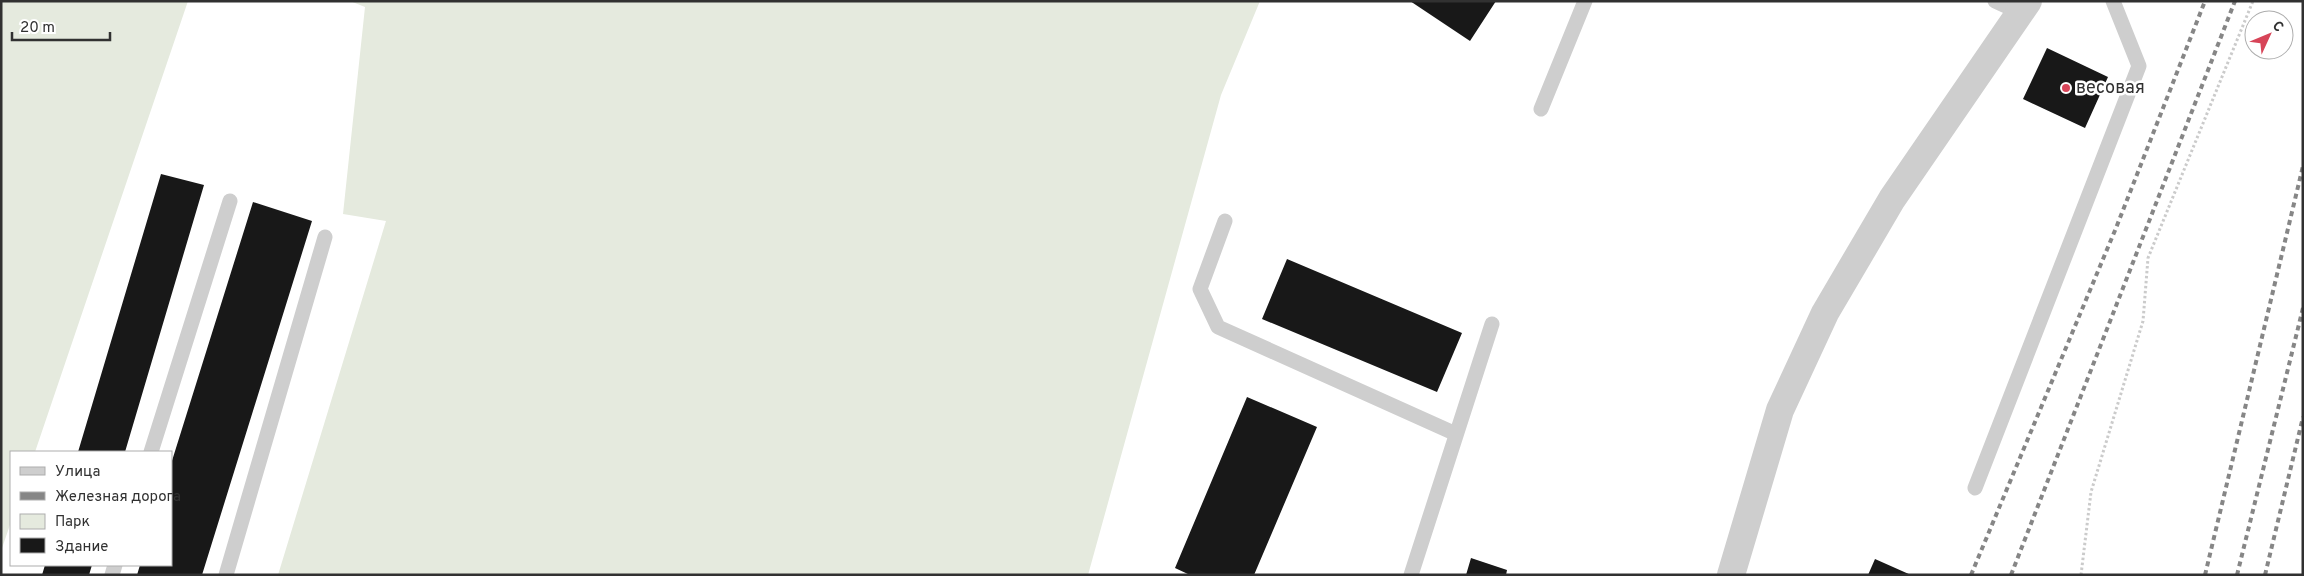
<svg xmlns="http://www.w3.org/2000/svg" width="2304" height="576" viewBox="0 0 2304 576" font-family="Overpass,sans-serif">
	<rect width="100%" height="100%" fill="#fff"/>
	<path fill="#e5eade" d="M1 1H188L35 452H11V522L1 551Z
		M350 1H1260L1221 95 1088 575H278L386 221 343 214 365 7Z"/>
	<path fill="#181818" d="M1410 1H1496L1470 41Z
		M2047 48 2108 77 2085 128 2023 99Z
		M161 174 204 185 125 452H78Z
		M253 202 312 221 202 575H137L140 565H171V464Z
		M1287 259 1462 333 1437 392 1262 319Z
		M1247 397 1317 427 1254 575H1190L1175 568Z
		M1471 558 1507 570 1506 575H1466Z
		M1875 559 1911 575H1868Z
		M45 565H92L89 575H42Z"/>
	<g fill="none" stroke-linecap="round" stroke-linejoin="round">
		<path stroke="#cbcbcb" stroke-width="3" stroke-dasharray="2.5 2.5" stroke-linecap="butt" d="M2081 575 2091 492 2143 321 2148 258 2253 1"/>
		<path stroke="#cecece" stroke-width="15" d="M1995 1 2021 13
			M1541 109 1585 1
			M1225 221 1200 289 1218 327 1456 434
			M151 452 230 201
			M1975 488 2139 66 2113 1
			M112 575 115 565
			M226 575 325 237
			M1411 575 1492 324"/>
		<path stroke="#cecece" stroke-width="28" d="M1731 575 1780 410 1825 313 1892 199 2028 1"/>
		<path stroke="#868686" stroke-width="4" stroke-dasharray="5 4" stroke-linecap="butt" d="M1971 575 2116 228 2205 1
			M2011 575 2235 1
			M2205 575 2303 166
			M2237 575 2303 308
			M2265 575 2303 417"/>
	</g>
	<circle fill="#d74458" stroke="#fff" stroke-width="2" cx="2066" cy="88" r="5"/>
	<g text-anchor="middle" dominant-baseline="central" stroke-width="5" stroke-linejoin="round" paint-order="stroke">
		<g font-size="18" fill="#313131" stroke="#fff" text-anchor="start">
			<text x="2076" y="88">весовая</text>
		</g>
	</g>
	<rect width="2304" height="576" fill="none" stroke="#313131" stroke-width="5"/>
	<rect x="10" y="451" width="162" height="115" fill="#ffffff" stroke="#adadad"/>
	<rect x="20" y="467" width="25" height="8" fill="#cecece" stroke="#adadad"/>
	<text x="55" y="476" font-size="15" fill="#313131">Улица</text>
	<rect x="20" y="492" width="25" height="8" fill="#868686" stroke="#adadad"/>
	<text x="55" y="501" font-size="15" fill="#313131">Железная дорога</text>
	<rect x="20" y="514" width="25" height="15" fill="#e5eade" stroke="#adadad"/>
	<text x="55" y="526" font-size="15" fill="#313131">Парк</text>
	<rect x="20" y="538" width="25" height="15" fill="#181818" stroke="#adadad"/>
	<text x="55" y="551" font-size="15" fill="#313131">Здание</text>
	<g transform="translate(2269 35) rotate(46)"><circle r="24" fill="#ffffff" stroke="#adadad"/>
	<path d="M0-4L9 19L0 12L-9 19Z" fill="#d74458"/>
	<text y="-8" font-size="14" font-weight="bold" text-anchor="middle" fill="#313131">С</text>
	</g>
	<path d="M12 32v8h98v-8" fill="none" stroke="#313131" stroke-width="2.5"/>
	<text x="20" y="32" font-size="15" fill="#313131" stroke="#ffffff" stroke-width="4" paint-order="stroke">20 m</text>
</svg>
